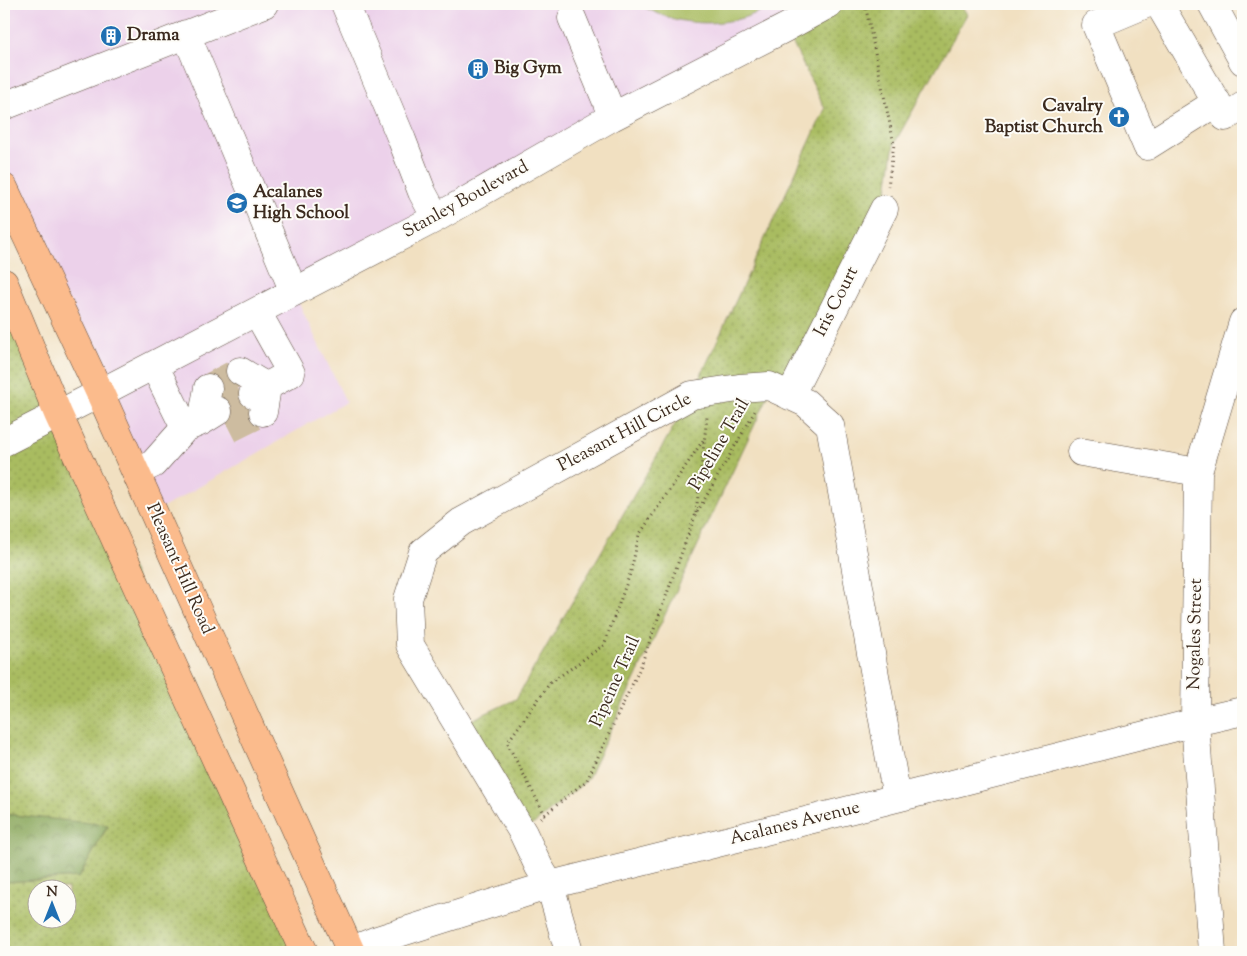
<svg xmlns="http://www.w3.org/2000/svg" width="1247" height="956" viewBox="0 0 1247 956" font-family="'Sorts Mill Goudy',serif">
	<defs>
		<pattern id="grass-dots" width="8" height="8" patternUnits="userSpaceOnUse" patternTransform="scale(1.25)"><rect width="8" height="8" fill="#a9bc60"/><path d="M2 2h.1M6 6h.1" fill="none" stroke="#8b994f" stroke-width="1.8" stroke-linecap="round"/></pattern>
		<pattern id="forest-crowns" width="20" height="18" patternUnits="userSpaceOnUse" patternTransform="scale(1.25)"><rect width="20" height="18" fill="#86a456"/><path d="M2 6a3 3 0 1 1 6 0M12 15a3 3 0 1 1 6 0" fill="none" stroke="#6f8647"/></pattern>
	</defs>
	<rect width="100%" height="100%" fill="#fdfcf7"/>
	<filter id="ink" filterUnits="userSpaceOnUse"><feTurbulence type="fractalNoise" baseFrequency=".02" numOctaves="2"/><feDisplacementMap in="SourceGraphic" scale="10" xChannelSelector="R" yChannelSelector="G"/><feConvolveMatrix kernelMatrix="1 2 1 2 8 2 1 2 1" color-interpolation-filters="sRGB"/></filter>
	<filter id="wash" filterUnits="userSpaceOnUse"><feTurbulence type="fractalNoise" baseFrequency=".0096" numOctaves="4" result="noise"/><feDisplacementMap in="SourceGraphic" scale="20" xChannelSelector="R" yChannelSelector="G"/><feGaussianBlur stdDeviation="1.12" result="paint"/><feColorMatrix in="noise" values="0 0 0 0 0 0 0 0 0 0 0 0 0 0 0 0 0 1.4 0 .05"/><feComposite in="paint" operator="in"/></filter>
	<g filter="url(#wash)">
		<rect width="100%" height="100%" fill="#f1e0c1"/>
		<path fill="#ecd1ea" d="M4 4H829L294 293 346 402 154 513 4 188Z"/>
		<path fill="url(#grass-dots)" stroke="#72733f" fill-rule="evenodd" d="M829 4H960L967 14 894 144 884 209 790 396 772 388 587 780 523 833 459 726 516 699 692 395 825 109 785 28Z
			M4 283 304 952H4V882L79 877 108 826 4 814ZM38 888H68V918H38Z"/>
		<path fill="url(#forest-crowns)" stroke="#60673a" d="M4 814 108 825 79 877 4 882Z"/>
		<path fill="#a9bc60" stroke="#72733f" d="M638 4H773C745 23 706 27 674 19 661 16 650 10 638 4Z"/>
	</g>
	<g filter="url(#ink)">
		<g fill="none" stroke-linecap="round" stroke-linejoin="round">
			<path stroke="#cdbca0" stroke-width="28" stroke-dasharray="28 14" stroke-linecap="butt" d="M208 388 240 371
				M218 411 253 394
				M229 429 263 412"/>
			<g stroke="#564536" stroke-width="29">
				<path id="minor" d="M345 4 402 140 422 192 436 218
					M1146 4 1096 25 1147 146 1217 102
					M1159 4 1225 117 1243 106
					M1212 4 1243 61
					M572 18 606 100 612 117
					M186 34 294 292
					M4 106 264 4
					M154 365 185 428
					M240 371 267 387 263 412
					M253 394 291 373 257 312
					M790 396 884 209
					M202 421 208 388
					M4 442 100 393 436 218 612 117 785 28 829 4
					M1081 452 1198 472
					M136 472 153 464 185 428 202 421 218 411
					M350 951 377 940 550 885 897 798 1208 719 1243 711
					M569 952 550 885 539 867 523 833 410 645 408 599 423 552 461 522 692 395 739 388 769 386 806 403 830 425 897 798
					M1212 952 1195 722 1198 472 1243 322"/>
			</g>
			<g stroke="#564536" stroke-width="29">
				<path id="major" d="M4 188 100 393 351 952
					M4 283 58 414 304 952"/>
			</g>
			<path stroke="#564536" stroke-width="3" stroke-dasharray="1 4" stroke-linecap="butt" d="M865 4 894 144 888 186
				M696 513 707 417
				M545 815 507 743 550 683 604 645 631 571 639 535 704 439
				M541 818 587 780 640 668 695 516 755 411"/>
			<use href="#minor" stroke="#fff" stroke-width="28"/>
			<use href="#major" stroke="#fbbb8c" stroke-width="28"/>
		</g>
	</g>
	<defs>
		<g id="building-disc" transform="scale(1.125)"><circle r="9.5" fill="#1f6fb2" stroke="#fdfcf7"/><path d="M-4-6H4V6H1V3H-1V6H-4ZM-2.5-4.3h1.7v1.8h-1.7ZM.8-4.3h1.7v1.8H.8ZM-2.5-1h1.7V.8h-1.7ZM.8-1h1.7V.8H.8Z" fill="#fff"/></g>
		<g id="church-disc" transform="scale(1.125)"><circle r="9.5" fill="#1f6fb2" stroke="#fdfcf7"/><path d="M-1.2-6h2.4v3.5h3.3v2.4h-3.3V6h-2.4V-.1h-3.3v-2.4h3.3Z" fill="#fff"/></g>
		<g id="school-disc" transform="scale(1.125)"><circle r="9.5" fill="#1f6fb2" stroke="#fdfcf7"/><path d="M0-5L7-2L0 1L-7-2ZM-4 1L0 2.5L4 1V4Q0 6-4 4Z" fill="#fff"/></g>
	</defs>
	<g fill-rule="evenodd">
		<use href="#building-disc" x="111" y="36"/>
		<use href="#building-disc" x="478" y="69"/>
		<use href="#church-disc" x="1119" y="117"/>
		<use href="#school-disc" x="237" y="203"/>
	</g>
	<g text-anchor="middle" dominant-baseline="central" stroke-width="4" stroke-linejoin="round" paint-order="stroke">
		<g font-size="18" font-weight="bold" fill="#3b2a1e" stroke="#fdfcf7" text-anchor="start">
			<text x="127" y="36">Drama</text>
			<text x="494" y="69">Big Gym</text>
			<text x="1103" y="107" text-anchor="end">Cavalry<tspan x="1103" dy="21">Baptist Church</tspan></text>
			<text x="253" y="193">Acalanes<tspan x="253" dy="21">High School</tspan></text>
		</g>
		<g font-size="18" fill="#3b2a1e" stroke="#fdfcf7">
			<text transform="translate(466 200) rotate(-29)">Stanley Boulevard</text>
			<text transform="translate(837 302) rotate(-63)">Iris Court</text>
			<text transform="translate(625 433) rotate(-28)">Pleasant Hill Circle</text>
			<text transform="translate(720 445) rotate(-60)">Pipeline Trail</text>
			<text transform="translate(179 569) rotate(66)">Pleasant Hill Road</text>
			<text transform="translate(1196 634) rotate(-89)">Nogales Street</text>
			<text transform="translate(616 682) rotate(-66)">Pipeine Trail</text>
			<text transform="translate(795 824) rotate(-14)">Acalanes Avenue</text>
		</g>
	</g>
	<rect width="1247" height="956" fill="none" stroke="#fdfcf7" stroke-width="20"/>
	<g transform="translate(52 904)"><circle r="24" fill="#fdfcf7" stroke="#afa8a0"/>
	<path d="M0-4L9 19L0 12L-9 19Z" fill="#1f6fb2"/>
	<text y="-8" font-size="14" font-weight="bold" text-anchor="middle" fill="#3b2a1e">N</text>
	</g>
</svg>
